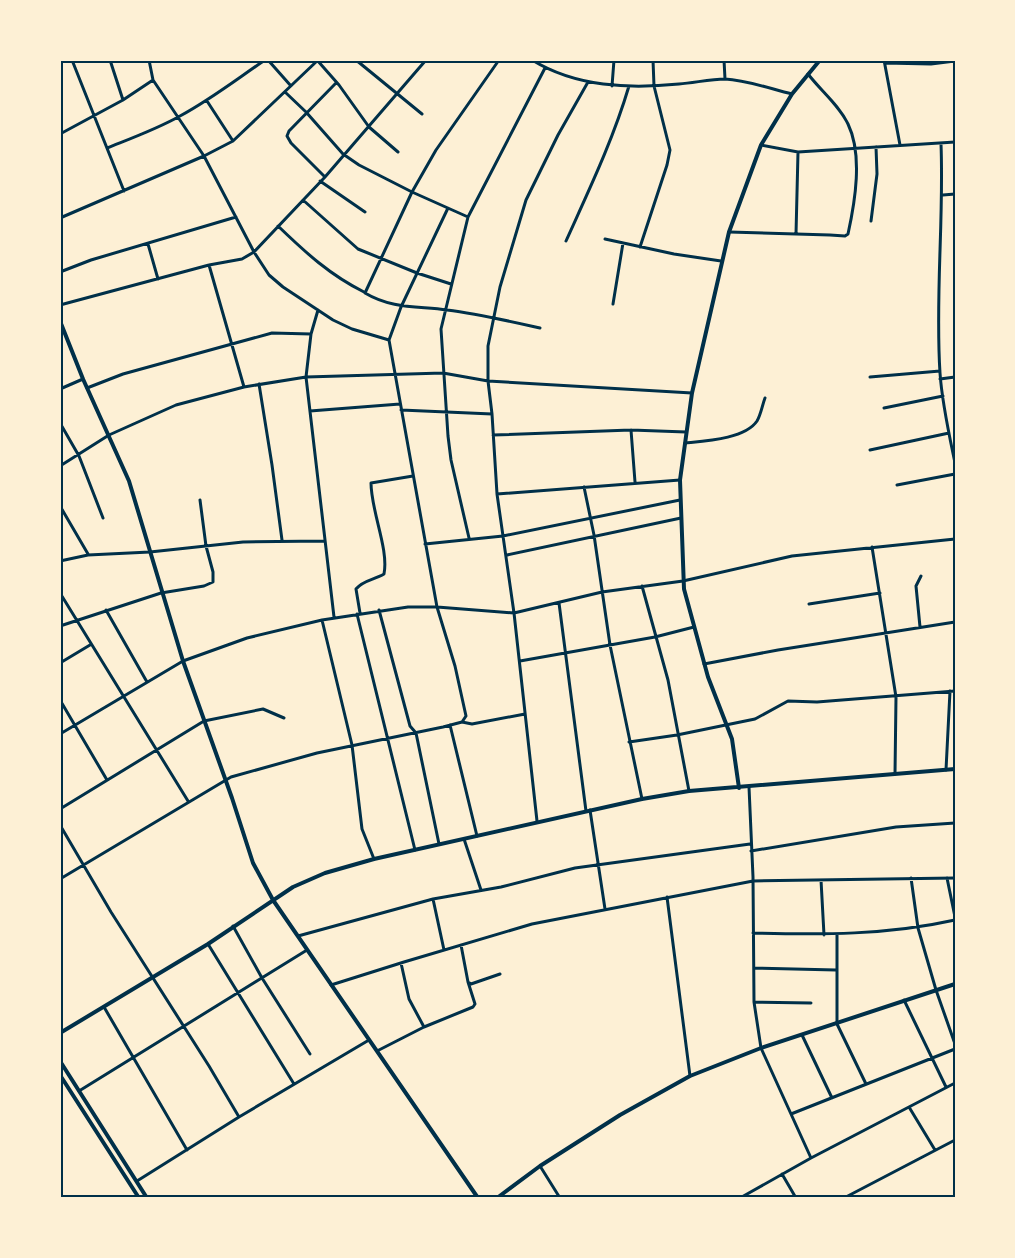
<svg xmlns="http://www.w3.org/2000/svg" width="1015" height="1258" viewBox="0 0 1015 1258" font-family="Rubik,sans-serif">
	<rect width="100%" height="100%" fill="#fdf0d5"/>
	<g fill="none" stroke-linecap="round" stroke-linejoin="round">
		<path stroke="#003049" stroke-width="3" d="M72 60 124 191
			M110 60 123 100
			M149 60 153 80 204 156 254 252 269 275 283 287 333 320 352 329 389 340
			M268 60 291 86
			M317 60 339 85 369 127 398 152
			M356 60 422 114
			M499 60 436 150 412 192 365 293C392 309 417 306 447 310 479 314 509 321 540 328
			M532 60C576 87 629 89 679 84 694 83 710 79 725 79 747 80 771 89 792 94
			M724 60 725 79
			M884 60 900 145
			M885 63 931 64 955 61
			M612 86 614 60
			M285 92 306 112 343 154 359 165 412 192 468 217
			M207 101 233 141
			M60 134 123 100 153 80
			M941 144C944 220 935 297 940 373 942 403 949 434 955 463
			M761 145 798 152 955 142
			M107 148C132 138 157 129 180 116 210 100 237 79 265 60
			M324 176 291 143 287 136 289 131 336 83
			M320 181 365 212
			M943 195 955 194
			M303 200 358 249 417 273 451 284
			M60 218 204 156 233 141 317 61
			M871 221 877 174 876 147
			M278 226C306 253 330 275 364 292
			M729 232 830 235 845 236 848 234C855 202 863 155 848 124 839 105 821 91 808 74
			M796 234 798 152
			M605 239 674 254 721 261
			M566 241C589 190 613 140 629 86
			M148 244 158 279
			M640 247 667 165 670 150 654 86 653 60
			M209 265 244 387
			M60 272 91 260 236 217
			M613 304 623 243
			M60 305 209 265 242 259 254 252 325 177 426 60
			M318 310 311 334 306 377 334 617
			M870 377 940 371
			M940 379 955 377
			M259 384 272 465 282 540
			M87 388 123 374 272 333 311 334
			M60 389 83 379
			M884 408 943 396
			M401 410 492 414
			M310 411 400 404
			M60 423 79 456 103 518
			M631 430 635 482
			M493 435 631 430 686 432
			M685 443C705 441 745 439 757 421 761 414 762 406 765 398
			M870 450 949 433
			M60 466 109 435 176 405 244 387 306 377 443 373 488 381 692 393
			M897 485 955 474
			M584 487 594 535 610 645 642 799
			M497 494 680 480
			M60 506 88 554
			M469 538 451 460 448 436 441 329 468 217 545 68
			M425 544 503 536 680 500
			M872 547 896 697 895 774
			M507 555 681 518
			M60 561 88 555 150 552 243 542 324 541
			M642 586 668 680 689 791
			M60 593 188 801
			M559 603 586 811
			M809 604 880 593
			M106 610 147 682
			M379 610 410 726 416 733 439 844
			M360 613 356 589C363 580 374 580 384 574 389 549 371 511 371 483L413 476
			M357 614 415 850
			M322 620 352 745 362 829 374 859
			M60 626 161 593 204 586 213 582V572L206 546 200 500
			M920 627 916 586 921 576
			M520 661 655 637 694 627
			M60 663 90 645
			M704 664 778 650 955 622
			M60 700 107 780
			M462 722 472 724 525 714
			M450 725 477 836
			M60 734 183 661 247 638 322 620 408 607H437L514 613 602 592 683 581 792 556 955 539
			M629 742 677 735 755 719 788 701 817 702 955 691
			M946 770 950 691
			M749 787 753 877 754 1002 761 1048 811 1158
			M60 809 204 721 263 709 284 718
			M590 810 605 909
			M537 821 514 613 497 494 492 414 488 381V346L500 287 526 200 558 135 588 82
			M60 825 111 912 209 1066 239 1117
			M464 839 481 890
			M751 851 896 827 955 823
			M911 878 918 928 936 990 955 1044
			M947 878 955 917
			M60 879 231 777 317 753 443 727 462 722 466 716 455 666 437 607 389 340 401 307 448 208
			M821 880 824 935
			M667 897 690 1076
			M433 899 444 950
			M233 926 262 978 310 1054
			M753 933C821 935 888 935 955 920
			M837 934V1024L866 1084
			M298 936 433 899 501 887 575 868 750 844
			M208 944 294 1084
			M461 945 468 982 471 984 500 974
			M401 963 409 999 424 1027 473 1007 475 1004 468 982
			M754 968 836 970
			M331 985 404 962 532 924 753 881 955 878
			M904 1000 946 1087
			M754 1002 811 1003
			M104 1007 187 1150
			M802 1035 832 1098
			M377 1051 424 1027
			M79 1091 307 950
			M909 1107 935 1150
			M791 1114 955 1049
			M540 1166 560 1198
			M782 1174 796 1198
			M137 1181 239 1117 369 1040
			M740 1198 811 1158 955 1083
			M844 1198 955 1140"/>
		<path stroke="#003049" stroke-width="4" d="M60 321 83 379 129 481 183 661 232 798 253 863 273 900 478 1198
			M739 788 732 739 708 677 684 589 680 480 692 393 729 232 761 145 792 94 820 60
			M60 1033 208 944 293 887 325 873 374 859 642 799 689 791 955 769
			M60 1061 147 1198
			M60 1075 139 1198
			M497 1198 540 1166 620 1115 690 1076 761 1048 955 984"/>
	</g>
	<rect width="1015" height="1258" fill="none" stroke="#fdf0d5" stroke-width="123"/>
	<rect x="62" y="62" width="892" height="1134" fill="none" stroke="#003049" stroke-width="2"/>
</svg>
